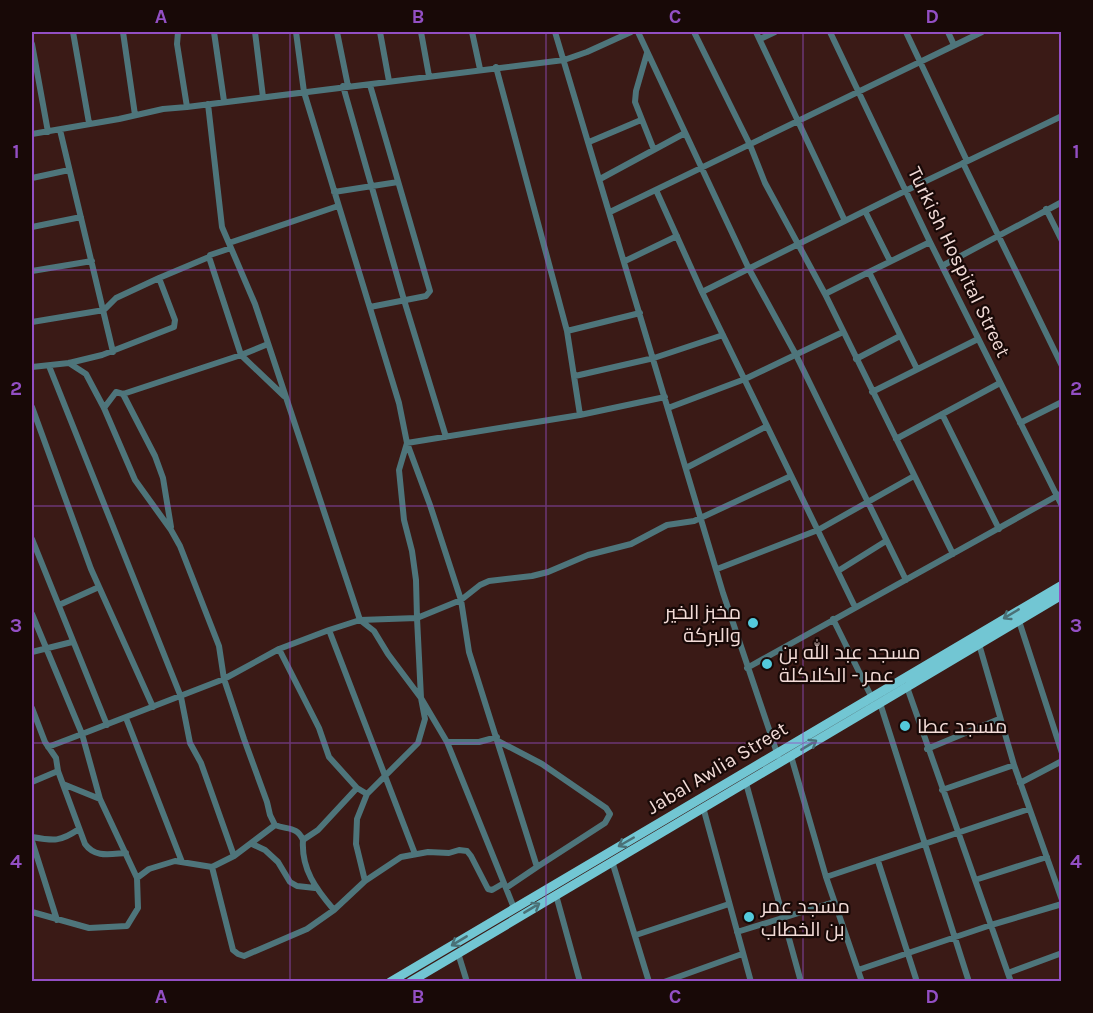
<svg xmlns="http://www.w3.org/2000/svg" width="1093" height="1013" viewBox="0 0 1093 1013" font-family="Karla,Cairo,sans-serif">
	<rect width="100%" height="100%" fill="#3a1a16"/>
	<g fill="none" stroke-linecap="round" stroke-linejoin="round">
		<path stroke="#4e757b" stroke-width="6" d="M73 32 89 123
			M123 32 135 115
			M178 32 177 44 187 107
			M214 32 224 101
			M255 32 263 97
			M296 32 304 92 399 403 407 443 430 505 461 600 469 652 537 867 506 888
			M337 32 348 86
			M380 32 389 81
			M421 32 429 76
			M472 32 480 69
			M555 32 723 593 778 756
			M638 32 749 269 796 355 906 580
			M694 32 750 145 765 183 825 294 953 554
			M756 32 845 221
			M830 32 930 242 1062 506
			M906 32 967 161
			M948 32 954 45
			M760 39 775 32
			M32 44 48 132
			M647 53 636 91 635 102 654 150
			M496 67 567 331 580 415
			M343 86 404 300 446 437
			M208 104 222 227 255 304 360 620 374 631 388 654 421 698 447 742 514 908
			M60 130 113 352
			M32 134 119 119 163 109 187 107 564 60 587 52 631 32
			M589 142 641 120
			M963 163 1062 366
			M32 178 69 170
			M600 179 685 133
			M656 190 702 292 855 607
			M334 192 398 182
			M1046 209 1062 241
			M865 211 890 261
			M610 212 982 32
			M32 227 81 217
			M229 243 338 206
			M209 257 241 355 284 396
			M625 261 677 236
			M942 266 1062 202
			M32 271 92 261
			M869 272 930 242
			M702 292 905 191 1062 116
			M825 294 869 272 917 369
			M370 307 426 296 430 291 370 85
			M32 322 104 310 116 298 159 278
			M567 331 640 313
			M856 359 900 336
			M69 363 86 374 104 408 135 480 171 530 180 546 219 646 224 679 244 739 267 802 270 815 275 825C287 830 297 826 303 840
			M49 366 181 697 190 743 201 763 234 856
			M32 367 69 363 102 355 174 327 175 320 159 278 209 257 210 255 231 248
			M575 376 654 358 723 335
			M872 392 978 339
			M123 394 155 456 163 478 171 527
			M32 407 91 569 153 707
			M104 408 116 392 123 394 241 355 268 344
			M668 408 745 379 843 332
			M942 414 999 529
			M1020 423 1062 402
			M896 439 1000 383
			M686 468 767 426
			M32 539 107 725
			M717 569 818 530 914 476
			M838 571 886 541
			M59 605 99 587
			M32 614 82 734 48 747
			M833 619 872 698
			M1019 621 1062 753
			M329 630 415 854
			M979 644 1014 765 1062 900
			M279 649 319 728 329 757 357 788 367 794
			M32 652 72 642
			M747 668 1062 493
			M907 687 1011 982
			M880 703 969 982
			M32 708 45 742 56 758 58 771 85 844C95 858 110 854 126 853
			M126 718 182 862
			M498 741 542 764 606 808 610 814 605 823 537 867
			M447 742H479L497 737
			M927 749 999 719
			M791 756 826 877 862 982
			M32 782 58 771
			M746 783 801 982
			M1020 783 1062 761
			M63 784 100 799
			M942 790 1014 765
			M703 807 751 982
			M32 837C54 841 60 842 79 829
			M32 841 57 920
			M252 844 265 850 278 862 290 882 297 886 315 888
			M612 861 649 982
			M878 861 917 982
			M212 867 233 950 238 954 244 956 307 929 334 910 365 881 356 844 357 819 367 794 418 743 425 719 421 698 417 618 461 600 480 585 489 581 532 576 548 572 588 555 631 544 667 525 694 521 791 476
			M826 877 1029 809
			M137 878 100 799 82 734 224 679 279 649 329 630 360 620 417 618 416 580 412 551 404 520 399 470 407 443 580 415 665 397
			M975 880 1047 857
			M365 881 401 857 428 852 449 853 459 850 467 851 471 856 488 889 492 890 504 883
			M556 895 580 982
			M334 910C316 889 301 869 303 840L318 830 357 788
			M32 912 89 928 127 926 138 908 137 878 149 869 175 861 212 867 234 856 275 825
			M737 932 834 902
			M636 935 729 904
			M458 953 467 982
			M858 970 991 925 1062 904
			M1008 973 1062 953
			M664 982 742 954"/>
		<path stroke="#72c6d3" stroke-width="9" d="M390 982 1062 585
			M410 982 1062 595"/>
	</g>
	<defs><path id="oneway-shaft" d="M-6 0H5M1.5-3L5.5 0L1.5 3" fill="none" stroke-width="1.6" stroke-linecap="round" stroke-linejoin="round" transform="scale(1.5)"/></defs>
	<g stroke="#4a7177">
		<use href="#oneway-shaft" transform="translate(1011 614) rotate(149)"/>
		<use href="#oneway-shaft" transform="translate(809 745) rotate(-31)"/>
		<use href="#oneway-shaft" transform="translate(626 842) rotate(150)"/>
		<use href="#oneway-shaft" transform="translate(532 908) rotate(-31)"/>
		<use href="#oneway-shaft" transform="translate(459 941) rotate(149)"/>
	</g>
	<path fill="none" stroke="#934fc4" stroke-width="1.5" stroke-opacity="0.55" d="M290 32V982M546 32V982M803 32V982M32 270H1062M32 506H1062M32 743H1062"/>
	<g fill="#53cadc" stroke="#180907" stroke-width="2">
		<circle cx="753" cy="623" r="6"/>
		<circle cx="767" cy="664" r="6"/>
		<circle cx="905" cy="726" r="6"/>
		<circle cx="749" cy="917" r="6"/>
	</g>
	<g text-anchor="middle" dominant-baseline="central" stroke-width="4.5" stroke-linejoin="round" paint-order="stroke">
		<g font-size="20" fill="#f2dbd7" stroke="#180907">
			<text transform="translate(959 262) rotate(64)">Turkish Hospital Street</text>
			<text transform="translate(717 768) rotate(-31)">Jabal Awlia Street</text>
		</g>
		<g font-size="20" fill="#f2dbd7" stroke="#180907" text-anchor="start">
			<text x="741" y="612" text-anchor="end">مخبز الخير<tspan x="741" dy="23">والبركة</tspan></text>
			<text x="779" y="652">مسجد عبد الله بن<tspan x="779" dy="23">عمر - الكلاكلة</tspan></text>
			<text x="917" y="726">مسجد عطا</text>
			<text x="761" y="906">مسجد عمر<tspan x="761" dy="23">بن الخطاب</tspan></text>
		</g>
	</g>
	<rect width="1093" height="1013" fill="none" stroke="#180907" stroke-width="66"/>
	<rect x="33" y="33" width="1027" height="947" fill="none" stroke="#934fc4" stroke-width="2"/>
	<g font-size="20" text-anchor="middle" font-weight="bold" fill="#934fc4">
		<text x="161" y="23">A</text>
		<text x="418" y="23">B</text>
		<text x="675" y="23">C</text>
		<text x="932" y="23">D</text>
		<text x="16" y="158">1</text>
		<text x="1076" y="158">1</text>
		<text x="16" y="395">2</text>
		<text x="1076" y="395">2</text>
		<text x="16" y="632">3</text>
		<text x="1076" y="632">3</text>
		<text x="16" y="868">4</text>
		<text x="1076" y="868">4</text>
		<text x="161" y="1003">A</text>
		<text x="418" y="1003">B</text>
		<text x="675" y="1003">C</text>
		<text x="932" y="1003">D</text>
	</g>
</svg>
